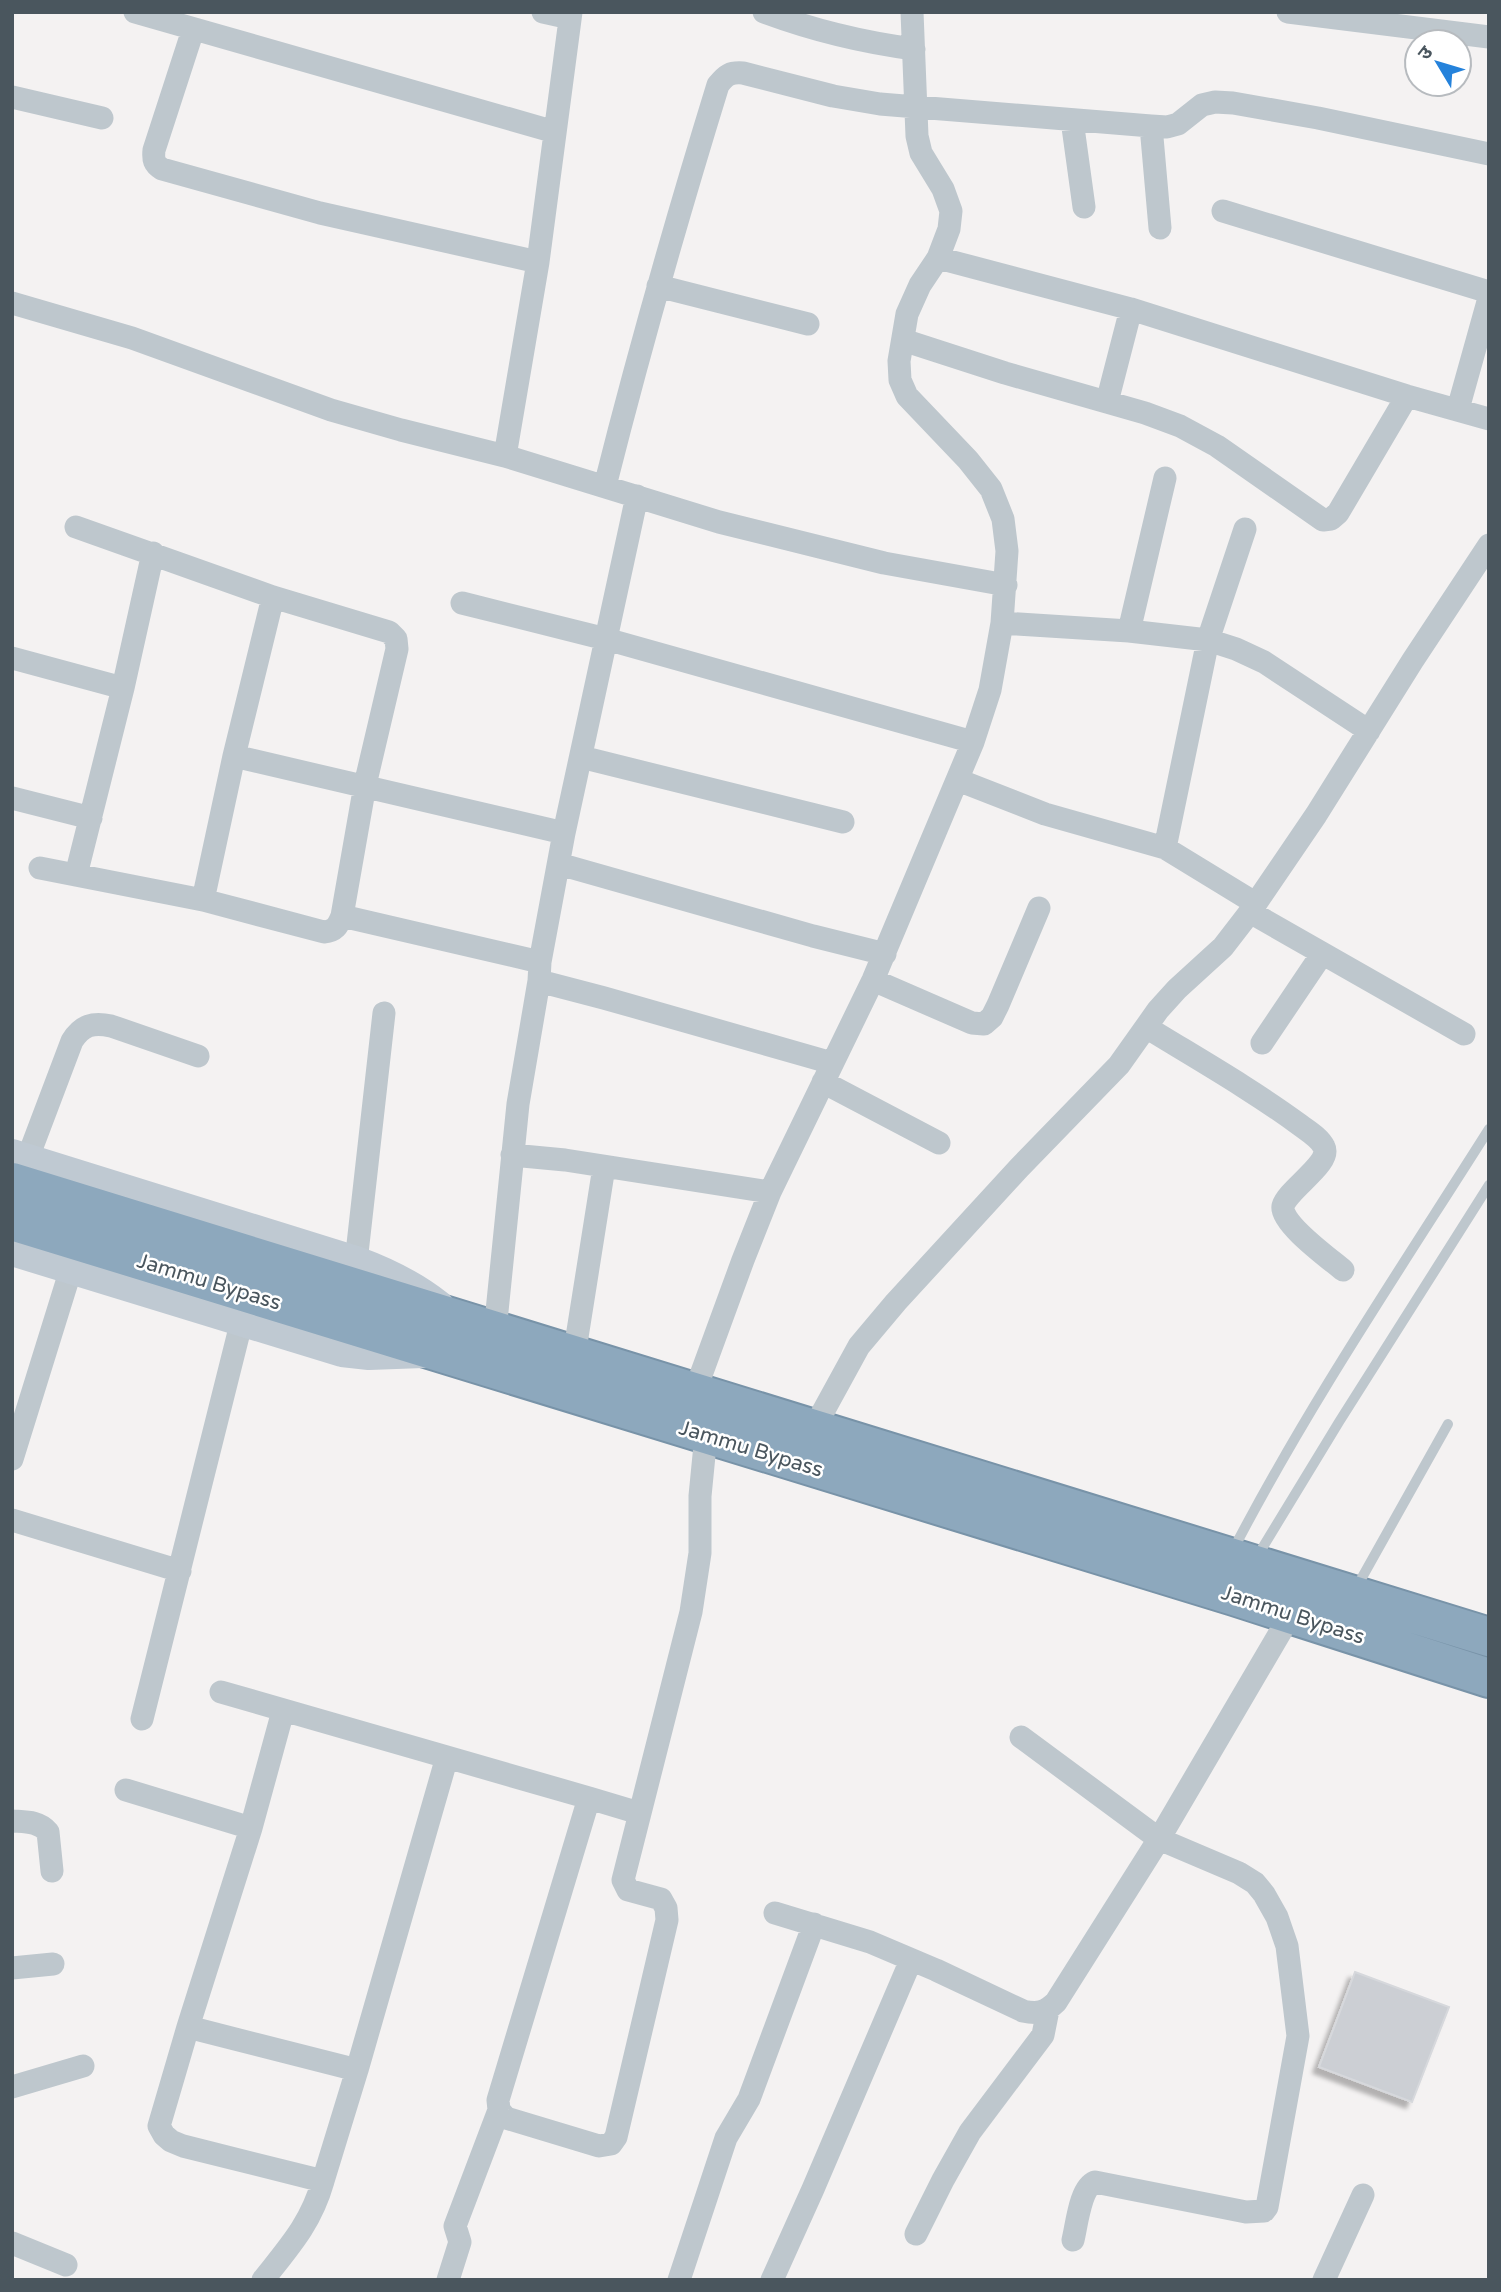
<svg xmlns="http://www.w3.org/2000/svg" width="1501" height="2292" viewBox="0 0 1501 2292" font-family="'Varela Round','Noto Sans Devanagari',sans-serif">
	<defs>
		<filter id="shadow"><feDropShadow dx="-6" dy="6" stdDeviation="2" flood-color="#0004"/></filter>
	</defs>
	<rect width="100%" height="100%" fill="#f4f2f2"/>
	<path fill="#cccfd4" stroke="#d6d8dc" stroke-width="2" filter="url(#shadow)" d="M1355 1972 1449 2007 1412 2102 1319 2067Z"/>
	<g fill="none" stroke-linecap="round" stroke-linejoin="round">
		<g stroke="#7893a8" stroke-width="42">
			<path id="highway" d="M12 1182 1489 1637
				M12 1221 1234 1596 1489 1678"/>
		</g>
		<path stroke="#bec7cd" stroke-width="10" d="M1233 1550C1309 1404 1401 1268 1489 1129
			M1255 1560 1339 1422 1489 1185
			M1355 1590 1448 1424"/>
		<path stroke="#bec7cd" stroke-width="23" d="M135 12 555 132
			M543 12 570 18
			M764 12C815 31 861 42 914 49
			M1288 12 1489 37
			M193 30 154 150C153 160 154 164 162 169L320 213 538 262
			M12 97 102 118
			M1072 120 1084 207
			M1151 126 1160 228
			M1223 211 1489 292
			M938 258 1131 309 1407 396 1489 419
			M658 286 808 324
			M12 303 132 338 331 410 401 430 505 456 719 522 884 563 1006 585
			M903 340 1005 373 1145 413 1180 426 1217 446 1323 520 1331 519 1338 513 1407 396
			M1107 402 1131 309
			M1458 409 1489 298
			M505 456 538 262 571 12
			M605 486C639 351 677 218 718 85 726 75 730 72 743 73L833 96 880 104 1151 126 1167 127 1178 124 1202 105 1215 102 1233 103 1318 118 1489 154
			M462 603 606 639 973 742
			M1002 623 1129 631 1208 640 1236 649 1264 662 1369 731
			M1129 631 1165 478
			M12 658 123 688
			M234 756 564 833
			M581 757 843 822
			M958 780 1045 814 1165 848 1255 903
			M12 798 91 818
			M1165 848 1208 640 1245 529
			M559 864 813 936 885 954
			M40 868 203 900 324 932C335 931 338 926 342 916L365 785 397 649 396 639 389 632 273 597 76 527
			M76 875 123 688 153 553
			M203 900 234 756 273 597
			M1250 912 1464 1034
			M342 916 540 962
			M873 980 972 1023 984 1024 992 1017 998 1005 1039 908
			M539 981 604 998 832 1063
			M1146 1027C1198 1059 1251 1089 1300 1125 1308 1131 1320 1138 1324 1147 1332 1163 1288 1189 1283 1206 1279 1222 1330 1259 1343 1270
			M1262 1043 1322 954
			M823 1082 939 1143
			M512 1155 565 1160 770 1192
			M27 1160 72 1041C82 1025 93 1022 111 1026L198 1056
			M356 1262 384 1013
			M495 1331 518 1104 539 981 540 962 564 833 637 496
			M574 1356 604 1167
			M694 1394 743 1260 770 1192 873 980 973 742 990 690 1002 623 1007 551 1003 519 991 489 968 460 907 396 900 380 899 361 907 314 920 285 938 258 949 229 951 211 943 189 921 153 917 136 912 12
			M813 1430 859 1346 896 1302 1019 1168 1119 1065 1158 1010 1177 989 1223 947 1250 912 1316 815 1413 660 1489 545
			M12 1459 71 1269
			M12 1520 180 1571
			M221 1692 589 1798
			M283 1711 251 1828 188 2027 357 2070 447 1757
			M142 1719 242 1320
			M1021 1737 1159 1839 1239 1873 1255 1883 1264 1894 1277 1917 1287 1946 1298 2036 1267 2207 1264 2211 1246 2212 1095 2182C1080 2188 1077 2224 1073 2240
			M126 1790 251 1828
			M639 1813 589 1798 498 2100 499 2110 506 2118 599 2146 611 2144 616 2137 667 1920 666 1908 661 1899 628 1890 623 1880 691 1612 700 1553V1496L706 1435
			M12 1821C25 1822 39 1821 48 1832L52 1871
			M775 1913 870 1942 936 1970 1023 2011C1037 2014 1045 2013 1056 2002L1159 1839 1291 1614
			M12 1968 53 1964
			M188 2027 159 2126 164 2135 171 2141 183 2146 323 2181 357 2070
			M12 2087 83 2066
			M916 2234 943 2180 970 2132 1043 2035 1048 2010
			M12 2243 66 2265
			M263 2280C290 2246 311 2223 323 2181
			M448 2280 460 2242 455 2226 499 2110
			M679 2280 726 2138 749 2099 814 1924
			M772 2280 813 2189 911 1960
			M1324 2280 1363 2195"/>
		<path stroke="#bfc9d2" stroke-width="32" d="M12 1155 356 1262C386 1273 413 1286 438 1306
			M12 1250 342 1351 369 1354 423 1352"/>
		<use href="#highway" stroke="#8da8bd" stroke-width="38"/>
	</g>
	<g text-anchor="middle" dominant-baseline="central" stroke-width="5" stroke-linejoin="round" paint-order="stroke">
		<g font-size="21" fill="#4a565e" stroke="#fff">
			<text transform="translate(209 1282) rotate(17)">Jammu Bypass</text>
			<text transform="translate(751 1449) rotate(17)">Jammu Bypass</text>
			<text transform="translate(1293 1615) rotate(18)">Jammu Bypass</text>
		</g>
	</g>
	<rect width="1501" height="2292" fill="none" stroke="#4a565e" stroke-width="28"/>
	<g transform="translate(1438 63) rotate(308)"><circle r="33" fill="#ffffff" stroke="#b7bbbf" stroke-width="2"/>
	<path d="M0-5L12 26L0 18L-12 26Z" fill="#2582db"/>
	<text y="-10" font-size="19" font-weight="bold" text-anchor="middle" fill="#4a565e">उ</text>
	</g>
</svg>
